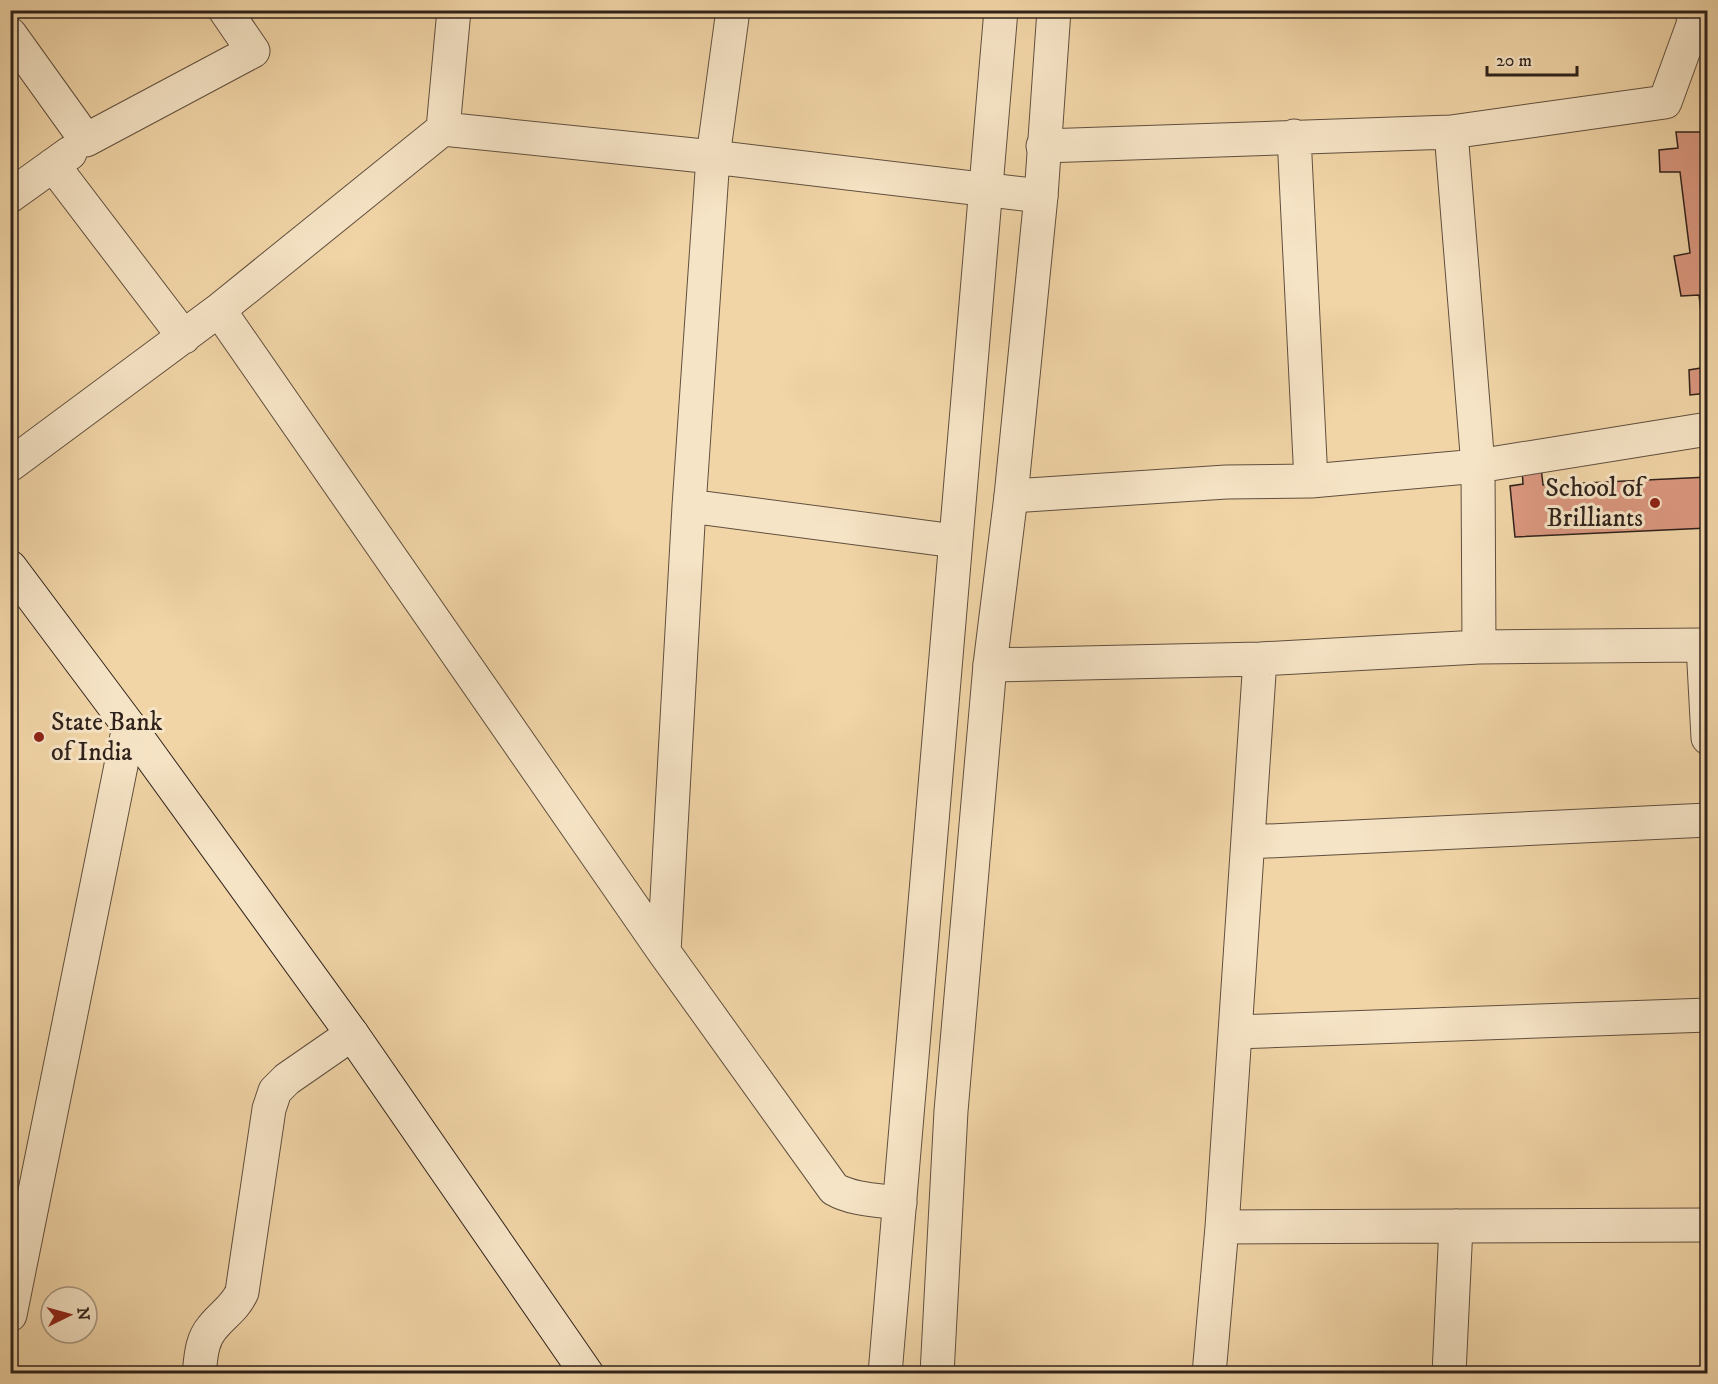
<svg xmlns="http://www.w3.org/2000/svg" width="1718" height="1384" viewBox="0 0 1718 1384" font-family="'IM FELL DW Pica',serif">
	<rect width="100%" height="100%" fill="#f1d5a7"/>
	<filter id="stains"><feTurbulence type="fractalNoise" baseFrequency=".00333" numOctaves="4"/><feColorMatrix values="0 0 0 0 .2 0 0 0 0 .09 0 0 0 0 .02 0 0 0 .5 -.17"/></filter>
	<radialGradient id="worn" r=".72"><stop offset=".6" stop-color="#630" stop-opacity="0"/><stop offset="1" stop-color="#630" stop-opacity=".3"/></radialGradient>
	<path fill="#db9880" stroke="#2f221b" stroke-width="1.5" d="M1676 132H1708V393L1690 395 1689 370 1707 367 1699 295 1681 296 1674 256 1690 253 1680 172H1660L1659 150 1678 148Z
		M1541 467 1543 485 1708 477V528L1515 537 1510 486 1523 484 1522 469Z"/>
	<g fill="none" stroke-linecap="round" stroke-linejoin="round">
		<g stroke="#604f3e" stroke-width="35">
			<path id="minor" d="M733 10 713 157 689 506 955 541
				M10 34 86 140 253 51 225 10
				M443 129 454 10
				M1294 136 1311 481
				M1043 146 1451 132 1665 102 1693 25 1694 10
				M53 165 184 337
				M10 196 70 153
				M219 310 443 129 713 157 1041 196
				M10 465 219 310 664 952 834 1189C853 1200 878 1200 900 1203
				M1011 496 1226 482 1311 481 1478 466 1451 132
				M1479 647 1478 466 1708 429
				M990 665 1260 659 1479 647 1703 645 1708 738
				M1248 842 1708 820
				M664 952 689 506
				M1235 1032 1708 1015
				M1222 1227 1708 1225
				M10 1315 129 726
				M199 1374C201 1358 201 1341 212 1328 222 1315 235 1308 242 1292L269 1109 275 1091 287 1079 352 1034
				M1209 1374 1222 1227 1260 659
				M1449 1374 1456 1226"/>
		</g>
		<g stroke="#604f3e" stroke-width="35">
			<path id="tertiary" d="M885 1374 1001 10
				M937 1374 951 1111 990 665 1011 496 1041 196 1054 10"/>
		</g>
		<g stroke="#2f221b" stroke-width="35">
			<path id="secondary" d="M10 567 129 726 352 1034 587 1374"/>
		</g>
		<use href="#minor" stroke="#f6e4c6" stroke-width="33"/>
		<use href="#tertiary" stroke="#f6e4c6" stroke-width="33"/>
		<use href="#secondary" stroke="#f6e4c6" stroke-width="33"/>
	</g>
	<g fill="#8f2418" stroke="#f6e4c6" stroke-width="2">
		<circle cx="1655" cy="503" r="6"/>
		<circle cx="39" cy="737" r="6"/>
	</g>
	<g text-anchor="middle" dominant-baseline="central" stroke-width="6" stroke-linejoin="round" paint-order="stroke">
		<g font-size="26" fill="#2f221b" stroke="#f6e4c6" text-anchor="end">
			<text x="1643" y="488">School of<tspan x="1643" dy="30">Brilliants</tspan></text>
			<text x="51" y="722" text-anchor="start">State Bank<tspan x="51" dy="30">of India</tspan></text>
		</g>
	</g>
	<rect width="1718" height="1384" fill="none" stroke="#f1d5a7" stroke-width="36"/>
	<rect x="12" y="12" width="1694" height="1360" fill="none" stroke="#2f221b" stroke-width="3"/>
	<rect x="18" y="18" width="1682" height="1348" fill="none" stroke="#2f221b" stroke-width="1.5"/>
	<g transform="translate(69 1315) rotate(85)"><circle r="28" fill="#f6e4c6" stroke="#a69682" stroke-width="1.5"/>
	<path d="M0-4.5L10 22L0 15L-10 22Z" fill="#8f2418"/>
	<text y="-9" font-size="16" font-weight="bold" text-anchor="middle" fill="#2f221b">N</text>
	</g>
	<path d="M1487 66v9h90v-9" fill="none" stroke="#2f221b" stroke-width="3"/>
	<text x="1496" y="66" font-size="18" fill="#2f221b" stroke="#f6e4c6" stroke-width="4.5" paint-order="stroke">20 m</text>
	<rect width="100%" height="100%" filter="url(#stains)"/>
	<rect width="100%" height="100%" fill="url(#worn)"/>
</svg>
